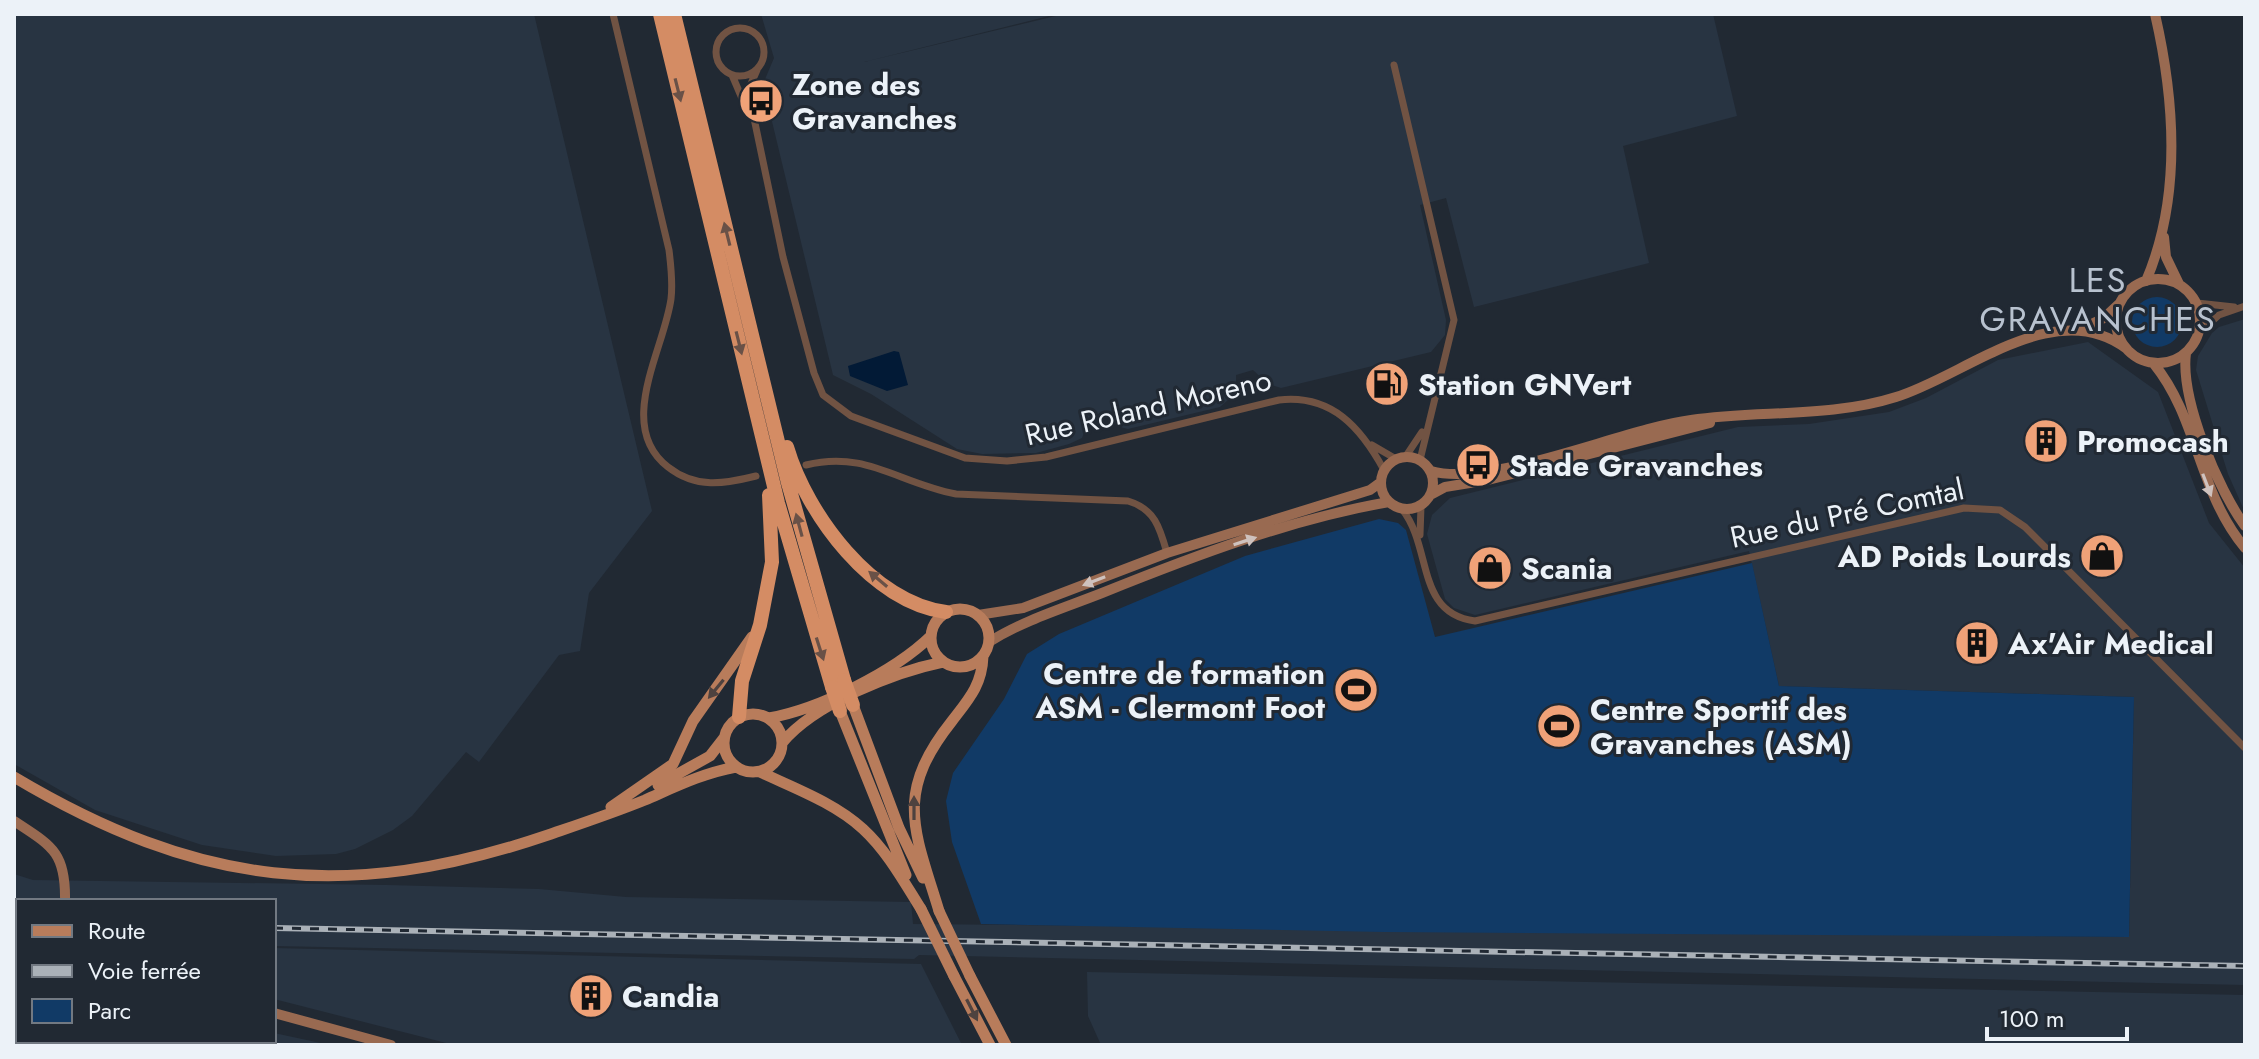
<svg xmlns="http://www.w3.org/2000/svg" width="2259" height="1059" viewBox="0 0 2259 1059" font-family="Jost,sans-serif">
	<rect width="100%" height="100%" fill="#212933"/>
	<path fill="#283442" d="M14 14H534L652 511 589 593 580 651 559 655 479 762 466 752 412 816 393 830 355 849 336 854 276 856 202 845 95 810 14 764Z
		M761 14H1057L864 62 1064 14H1713L1737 116 1623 146 1649 263 1474 307 1446 198 1420 205 1446 320 1445 335 1431 352 1281 388 1268 384 1253 370 1236 375V393L1220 407 1128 429 1120 427 1106 413 1091 415 1082 438 1069 444 1036 453 982 454 957 449 871 394 833 375 763 84 774 58Z
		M2245 319V512L2228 474 2196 370 2198 356 2212 333 2219 327Z
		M2088 342 2158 392 2209 523 2245 568V985L919 955 914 959 274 946V901H18V947H14V874L33 880 387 885 539 889 626 897 911 902 913 924 2129 937 2134 697 1779 686 1749 551 1475 615 1454 608 1445 599 1427 534 1432 515 1450 498 1738 427 1809 424 1889 412 1926 398 1998 360Z
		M274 948 921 964 962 1045H454L274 999Z
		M1087 972 2245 995V1045H1101L1088 1016Z
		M274 1033 330 1045H127L134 1041H274Z"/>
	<path fill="#113a66" d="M2132 322a25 25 0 1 1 50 0a25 25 0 1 1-50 0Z
		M1379 519 1398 523 1406 530 1435 637 1752 563 1779 686 2134 697 2129 937 1384 932 981 924 952 842 946 801 953 773 1004 699 1027 654 1059 634 1245 556Z
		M14 989 18 991V1041H134L127 1045H14Z"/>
	<path fill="#021a36" d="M894 351 899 352 908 385 887 391 850 376 848 366Z"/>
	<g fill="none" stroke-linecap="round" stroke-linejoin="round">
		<path stroke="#715343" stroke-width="7" d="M613 14 669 250C671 266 673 283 671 299 664 350 615 426 668 467 696 489 724 484 756 476
			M716 52a24 24 0 1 1 48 0a24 24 0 1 1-48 0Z
			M1394 65 1454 320 1420 460
			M757 70 750 86V99L783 257 814 373 823 395 851 416 965 458 1007 461 1046 457 1279 400C1332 394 1361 428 1384 470
			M732 75 747 110
			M2197 303 2234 307
			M2199 333 2219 315 2245 306
			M1372 445 1396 459
			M1406 456 1422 432
			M806 465C866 450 898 483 956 494L1128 501C1155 509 1160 528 1167 553
			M1402 509C1433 548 1415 613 1475 621L1964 508 2000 510 2025 527 2245 748
			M1420 535 1421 506
			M14 975 18 977"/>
		<path stroke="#996a51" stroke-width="10" d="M2164 237 2166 257 2179 284
			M2116 321a42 42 0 1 1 84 0a42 42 0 1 1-84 0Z
			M2146 281C2182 197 2175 101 2155 14
			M2079 330 2104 318 2119 304
			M2186 353C2180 399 2218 489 2245 526
			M2154 364C2198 418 2198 492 2245 548
			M1381 483a26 26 0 1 1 52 0a26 26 0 1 1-52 0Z
			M1431 471C1492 488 1622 429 1691 420 1759 410 1830 418 1896 397 1965 376 2055 294 2127 349
			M1432 494 1445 487 1488 480 1710 423
			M978 615 1023 608 1167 553 1370 490 1381 482
			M989 642C1024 620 1064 608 1102 593 1194 556 1291 519 1389 502
			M14 821C52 846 66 852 65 901
			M274 1013 391 1045"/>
		<path stroke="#b87c5b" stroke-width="11" d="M931 638a29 29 0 1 1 58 0a29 29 0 1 1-58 0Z
			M853 705 899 828 923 878
			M840 711 906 875
			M724 743a29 29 0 1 1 58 0a29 29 0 1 1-58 0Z
			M769 718C819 709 894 672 931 636
			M782 743C814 704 894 672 943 662
			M760 772C794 788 835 803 863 829 887 851 904 882 921 909
			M14 777C197 886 345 904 548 835 580 824 613 813 645 800 675 787 703 773 736 767
			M658 785 710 756 724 738
			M611 807 673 764 693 721 752 637
			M939 911C914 829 894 794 952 721 969 699 982 685 983 656
			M954 976 990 1045
			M970 976 1006 1045"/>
		<path stroke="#d48c64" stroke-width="14" d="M660 14 778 503 832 687
			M674 14 788 483 844 680
			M787 447C807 515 873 603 946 612
			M739 717 742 681 760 625 772 562 769 495"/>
		<g stroke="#aab1b8" stroke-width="6">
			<path id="rail" d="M14 928H18
				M274 928 2245 966"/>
		</g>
		<use href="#rail" stroke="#212933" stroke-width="3" stroke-dasharray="9" stroke-linecap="butt"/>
		<path stroke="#b87c5b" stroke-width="11" d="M921 909 954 976
			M939 911 970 976"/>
		<path stroke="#d48c64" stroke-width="14" d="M844 680 853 705
			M832 687 840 711"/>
	</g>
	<defs><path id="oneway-solid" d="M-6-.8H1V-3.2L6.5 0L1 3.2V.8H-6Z" transform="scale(2)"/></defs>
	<g fill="#695147">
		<use href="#oneway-solid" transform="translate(678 90) rotate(76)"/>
		<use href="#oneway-solid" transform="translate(727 234) rotate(-104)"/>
		<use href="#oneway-solid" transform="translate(739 343) rotate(76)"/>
		<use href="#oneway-solid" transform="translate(799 525) rotate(-105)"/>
		<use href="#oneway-solid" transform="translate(878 579) rotate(-140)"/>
		<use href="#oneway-solid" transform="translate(820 649) rotate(72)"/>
	</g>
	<g fill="#cfc2be">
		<use href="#oneway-solid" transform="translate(2207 485) rotate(69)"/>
		<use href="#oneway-solid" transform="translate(1245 541) rotate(-18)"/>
		<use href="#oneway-solid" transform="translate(1094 581) rotate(159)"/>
	</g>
	<g fill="#4e423f">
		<use href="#oneway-solid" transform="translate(716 689) rotate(129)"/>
		<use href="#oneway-solid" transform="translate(914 808) rotate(-90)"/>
		<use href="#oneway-solid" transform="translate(972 1010) rotate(63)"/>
	</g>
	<defs>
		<g id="bus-disc" transform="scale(2.3)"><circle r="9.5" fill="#f0a278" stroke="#212933"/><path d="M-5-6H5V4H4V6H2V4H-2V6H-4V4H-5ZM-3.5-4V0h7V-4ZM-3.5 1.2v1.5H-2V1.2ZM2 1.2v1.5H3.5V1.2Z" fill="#111"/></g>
		<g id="fuel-disc" transform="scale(2.3)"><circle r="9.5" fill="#f0a278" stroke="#212933"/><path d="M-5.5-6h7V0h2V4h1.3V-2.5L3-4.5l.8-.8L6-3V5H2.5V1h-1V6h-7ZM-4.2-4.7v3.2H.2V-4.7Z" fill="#111"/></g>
		<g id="building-disc" transform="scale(2.3)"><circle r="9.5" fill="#f0a278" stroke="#212933"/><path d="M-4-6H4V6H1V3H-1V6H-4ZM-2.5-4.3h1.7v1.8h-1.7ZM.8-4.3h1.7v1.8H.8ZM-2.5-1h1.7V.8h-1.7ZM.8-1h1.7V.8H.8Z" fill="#111"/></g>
		<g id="shop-disc" transform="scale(2.3)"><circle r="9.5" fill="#f0a278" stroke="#212933"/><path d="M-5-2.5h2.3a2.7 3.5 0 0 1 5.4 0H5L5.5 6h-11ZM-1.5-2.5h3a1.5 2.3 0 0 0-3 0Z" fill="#111"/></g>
		<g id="stadium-disc" transform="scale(2.3)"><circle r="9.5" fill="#f0a278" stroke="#212933"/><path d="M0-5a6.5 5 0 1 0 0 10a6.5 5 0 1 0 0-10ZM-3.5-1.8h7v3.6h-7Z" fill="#111"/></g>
	</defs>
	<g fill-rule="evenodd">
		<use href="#bus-disc" x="761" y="101"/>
		<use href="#fuel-disc" x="1387" y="384"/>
		<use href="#building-disc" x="2046" y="441"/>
		<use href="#bus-disc" x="1478" y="465"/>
		<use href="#shop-disc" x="2102" y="556"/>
		<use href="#shop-disc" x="1490" y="568"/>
		<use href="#building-disc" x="1977" y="643"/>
		<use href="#stadium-disc" x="1356" y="690"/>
		<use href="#stadium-disc" x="1559" y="726"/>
		<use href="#building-disc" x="591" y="996"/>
	</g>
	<g text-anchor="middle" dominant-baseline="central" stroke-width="6" stroke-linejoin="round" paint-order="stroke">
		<g font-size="30" font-weight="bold" fill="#ecf2f8" stroke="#212933" text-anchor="start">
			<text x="792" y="84">Zone des<tspan x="792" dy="34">Gravanches</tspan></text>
			<text x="1418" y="384">Station GNVert</text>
			<text x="2077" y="441">Promocash</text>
			<text x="1509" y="465">Stade Gravanches</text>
			<text x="2071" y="556" text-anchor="end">AD Poids Lourds</text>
			<text x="1521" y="568">Scania</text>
			<text x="2008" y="643">Ax'Air Medical</text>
			<text x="1325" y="673" text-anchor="end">Centre de formation<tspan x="1325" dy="34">ASM - Clermont Foot</tspan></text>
			<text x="1590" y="709">Centre Sportif des<tspan x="1590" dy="34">Gravanches (ASM)</tspan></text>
			<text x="622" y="996">Candia</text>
		</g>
		<g font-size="30" fill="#ecf2f8" stroke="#212933">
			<text transform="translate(1148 407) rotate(-13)">Rue Roland Moreno</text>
			<text transform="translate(1847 513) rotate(-12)">Rue du Pré Comtal</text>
		</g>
		<g font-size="34" letter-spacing="2" fill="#b8c2cf" stroke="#212933">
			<text x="2098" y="280">LES<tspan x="2098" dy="39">GRAVANCHES</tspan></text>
		</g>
	</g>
	<rect width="2259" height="1059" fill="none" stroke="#ecf2f8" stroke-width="32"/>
	<rect x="16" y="899" width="260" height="144" fill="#212933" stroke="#727982" stroke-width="2"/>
	<rect x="32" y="925" width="40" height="12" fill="#b87c5b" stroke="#727982" stroke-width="2"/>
	<text x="88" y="939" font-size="24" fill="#ecf2f8">Route</text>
	<rect x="32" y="965" width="40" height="12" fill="#aab1b8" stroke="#727982" stroke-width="2"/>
	<text x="88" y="979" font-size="24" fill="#ecf2f8">Voie ferrée</text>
	<rect x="32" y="999" width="40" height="24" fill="#113a66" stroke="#727982" stroke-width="2"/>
	<text x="88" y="1019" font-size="24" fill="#ecf2f8">Parc</text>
	<path d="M1987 1027v12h140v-12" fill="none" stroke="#ecf2f8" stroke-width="4"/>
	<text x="1999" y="1027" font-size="24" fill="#ecf2f8" stroke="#212933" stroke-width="6" paint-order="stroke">100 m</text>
</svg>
